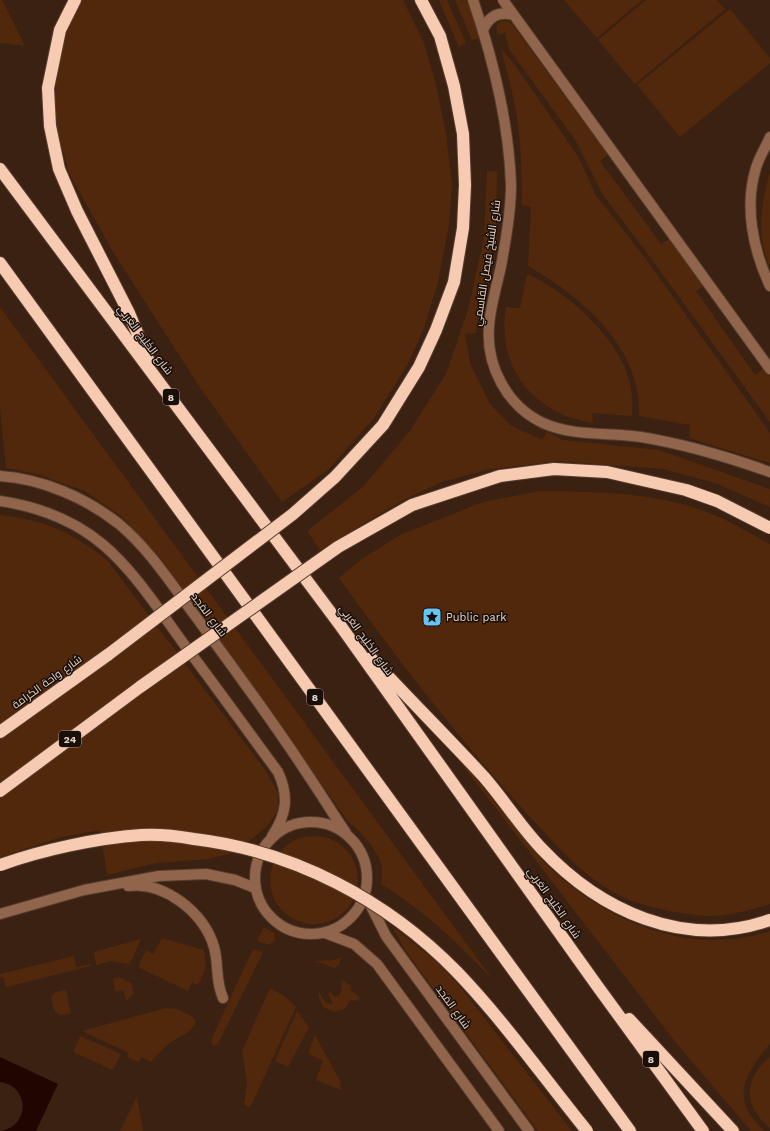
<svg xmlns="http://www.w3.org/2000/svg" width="770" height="1131" viewBox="0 0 770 1131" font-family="'Work Sans',Cairo,sans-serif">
	<rect width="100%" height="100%" fill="#3b2111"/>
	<path fill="#51280b" d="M 0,0 L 2,0 L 25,46 L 0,43 Z
		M 78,0 L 403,0 L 424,43 L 436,85 L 446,134 L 452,184 L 449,224 L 438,282 L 424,328 L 408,364 L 374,418 L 329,469 L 282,502 L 201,389 L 113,252 L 69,173 L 54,120 L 51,79 L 60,31 Z
		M 439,0 L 447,0 L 466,43 L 459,47 Z
		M 455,0 L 470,0 L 481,38 L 472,40 Z
		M 564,0 L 642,0 L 597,38 Z
		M 646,0 L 717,0 L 725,9 L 635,84 L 598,40 Z
		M 730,9 L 770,58 L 770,63 L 680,137 L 637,85 Z
		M 501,21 L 507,21 L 512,24 L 608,155 L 600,161 L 661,244 L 669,239 L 704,286 L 696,291 L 755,375 L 765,368 L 770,376 L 770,422 L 650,257 L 603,195 L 576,141 L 509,49 L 505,33 L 498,35 L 496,26 Z
		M 501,49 L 515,65 L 579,158 L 595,194 L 646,259 L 765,426 L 770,433 L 770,463 L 689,438 L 690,425 L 639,416 C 643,349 581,296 528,266 L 531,207 L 522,205 C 522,169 521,132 513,97 C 510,81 505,65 501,49 Z
		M 487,171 L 497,172 L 496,223 L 479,307 L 476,333 L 465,334 L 470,363 L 490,404 L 510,425 L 542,440 L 547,432 L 563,440 L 659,450 L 770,489 L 770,507 L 715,483 L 663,469 L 558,461 L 490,469 L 442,482 L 403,500 L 320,550 L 307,531 L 363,487 L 409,432 L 446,374 L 468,310 L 484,238 Z
		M 770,172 L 770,267 C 756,237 761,203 770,172 Z
		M 527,274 C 567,291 617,337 629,379 C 632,391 633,403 632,416 L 592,413 L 593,423 C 533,414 496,367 506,307 L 520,308 Z
		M 0,307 L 493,980 C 457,942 426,912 381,884 C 382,879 382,873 382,868 C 380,851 359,831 347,820 L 161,559 L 122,517 L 85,491 L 37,474 L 6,468 L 0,408 Z
		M 540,491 C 595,492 652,492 704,511 C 727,519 749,533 770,544 L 770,904 C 755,909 730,915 714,916 C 690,916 647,908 625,898 C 587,881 560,849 532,819 C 462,743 399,662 339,578 L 359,561 L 400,535 L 483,502 Z
		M 0,515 C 48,521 69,531 107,560 L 266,771 L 278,793 L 278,811 L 267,826 L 237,852 L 208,859 L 155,863 L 107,875 L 100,830 L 62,837 L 0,857 Z
		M 430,723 L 546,864 C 605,921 688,958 770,931 L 770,1044 C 744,1074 729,1100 765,1131 L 751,1131 L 677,1044 Z
		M270 880a44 44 0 1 1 88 0a44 44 0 1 1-88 0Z
		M 264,927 L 275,934 L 275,940 L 269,945 L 257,941 Z
		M 393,927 L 437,962 L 461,988 L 572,1131 L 538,1131 L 405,950 Z
		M 162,938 L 204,950 L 206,967 L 198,985 L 192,982 L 188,991 L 138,967 L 146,950 L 153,954 Z
		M 141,939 L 130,964 L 111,961 L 96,965 L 94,952 Z
		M 253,949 L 263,952 L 218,1044 L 213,1046 L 211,1040 Z
		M 74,956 L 76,967 L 90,964 L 90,966 L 6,987 L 3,977 L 0,978 L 0,974 Z
		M 341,958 L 339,965 L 335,968 L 315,961 L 333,960 Z
		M 113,978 L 121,978 L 131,983 L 134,992 L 130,998 L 126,1000 L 123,990 L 115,991 Z
		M 341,979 L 351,986 L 351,990 L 360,997 L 357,1001 L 350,1000 L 345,1009 L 334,1012 L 323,1007 L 319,997 L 319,991 C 322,998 325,1004 333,1004 L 328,993 L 330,992 L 335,997 L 339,996 L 342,988 Z
		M 270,988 L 284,996 L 296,1007 L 250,1108 L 244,1104 L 247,1083 L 242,1051 Z
		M 66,990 L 71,1014 L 59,1015 L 54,1010 L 51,997 L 56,992 Z
		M 166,1008 L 177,1009 L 193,1017 L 196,1022 L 190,1031 L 168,1044 L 151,1062 L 141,1057 L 139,1062 L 127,1057 L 129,1053 L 82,1031 Z
		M 297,1011 L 309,1027 L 288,1067 L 275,1061 Z
		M 315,1035 L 340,1081 L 341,1090 L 316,1080 L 323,1061 L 308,1053 Z
		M 80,1036 L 121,1054 L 113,1070 L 73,1052 Z
		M 770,1057 L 770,1128 C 743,1106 743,1079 770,1057 Z
		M 137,1097 L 143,1131 L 120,1131 Z"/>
	<path fill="#200600" d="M 0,1057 L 58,1084 L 36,1131 L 1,1131 C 30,1126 30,1086 0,1082 Z"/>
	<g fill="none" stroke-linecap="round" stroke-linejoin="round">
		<defs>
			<path id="minor" d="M 473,0 C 493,59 509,123 511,185 C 511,212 506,240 501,266 C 497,286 490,307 489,327 C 486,366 507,406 543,423 C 574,437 608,432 641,437 C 684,444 728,457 770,472
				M 503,0 L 770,369
				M 483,30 C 489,16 499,11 513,15
				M 770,137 C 766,147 759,157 756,168 C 744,206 753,250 770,286
				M 0,476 C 43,479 86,498 119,524 C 150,550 172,585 196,617 C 234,669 273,721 308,775 C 321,794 333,814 346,833
				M 0,501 C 101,516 131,571 186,647 C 217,688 247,730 278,772 C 289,796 287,814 272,836
				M255 878a56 56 0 1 1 112 0a56 56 0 1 1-112 0Z
				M 128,886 C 165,881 204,913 214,947 C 219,964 215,981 223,998
				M 367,898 L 386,936 L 529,1131
				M 0,914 L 84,890 L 159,876 L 206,874 L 235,880 L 255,888
				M 325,933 L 354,944 L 377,964 L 499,1131"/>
			<path id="highway" d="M 75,0 L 60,30 L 48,88 L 50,126 L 59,169 L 77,211 L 129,313 L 148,359
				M 421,0 L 440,36 L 454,86 L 463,134 L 465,185 L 463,228
				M 0,169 L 340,625 L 598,987 L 703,1131
				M 0,263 L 630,1131
				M 371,658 C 408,698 447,737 484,777 C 504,800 520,826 541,848 C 600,911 684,950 770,920
				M 0,732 L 109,654
				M 0,791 L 140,687
				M 629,1019 L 733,1131"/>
		</defs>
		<use href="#minor" stroke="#563d2e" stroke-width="12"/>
		<use href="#highway" stroke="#563d2e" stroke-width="14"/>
		<use href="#minor" stroke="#91654c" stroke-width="10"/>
		<use href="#highway" stroke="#f7cbb2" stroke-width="12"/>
		<defs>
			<path id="highway-bridge" d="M 109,654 L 293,514 L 335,477 L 383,425 L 419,367 L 436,330 L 454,282 L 463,228
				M 140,687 L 338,547 L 412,505 L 500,476 L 554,469 L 607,472 L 686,490 L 717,501 L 770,528
				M 0,865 C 42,850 97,838 141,835 C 159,834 177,836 194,839 C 294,851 387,900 457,972 C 504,1021 544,1078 587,1131"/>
		</defs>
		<use href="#highway-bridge" stroke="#563d2e" stroke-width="14" stroke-linecap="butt"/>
		<use href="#highway-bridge" stroke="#f7cbb2" stroke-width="12"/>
	</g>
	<defs>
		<symbol id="sight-square" viewBox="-11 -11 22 22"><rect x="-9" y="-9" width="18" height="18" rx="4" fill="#68c4f0" stroke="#1a0e08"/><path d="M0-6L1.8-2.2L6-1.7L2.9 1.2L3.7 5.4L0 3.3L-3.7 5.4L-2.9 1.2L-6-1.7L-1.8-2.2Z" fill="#111"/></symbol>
	</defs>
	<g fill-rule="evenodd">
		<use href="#sight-square" x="421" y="606" width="22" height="22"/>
	</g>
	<g text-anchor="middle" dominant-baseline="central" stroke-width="3" stroke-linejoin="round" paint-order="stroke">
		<g fill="#1a0e08" stroke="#a7988f" stroke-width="1">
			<rect x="163" y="389" width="16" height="16" rx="3"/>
			<rect x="307" y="689" width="16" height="16" rx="3"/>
			<rect x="59" y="731" width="22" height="16" rx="3"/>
			<rect x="643" y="1051" width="16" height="16" rx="3"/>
		</g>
		<g font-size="10" font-weight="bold" fill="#e4d3c9">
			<text x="171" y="397">8</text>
			<text x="315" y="697">8</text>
			<text x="70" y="739">24</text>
			<text x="651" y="1059">8</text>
		</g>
		<g font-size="11" fill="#e4d3c9" stroke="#1a0e08">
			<text transform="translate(487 263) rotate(-81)">شارع الشيخ فيصل القاسمي</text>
			<text transform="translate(145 340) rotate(53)">شارع الخَلِيج العَربِي</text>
			<text transform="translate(209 615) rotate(53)">شارع المَجد</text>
			<text transform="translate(366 640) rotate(54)">شارع الخَلِيج العَربِي</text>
			<text transform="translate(47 682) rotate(-36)">شارع واحة الكرامة</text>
			<text transform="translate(554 903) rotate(55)">شارع الخَلِيج العَربِي</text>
			<text transform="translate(453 1007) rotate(54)">شارع المَجد</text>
		</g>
		<g font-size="11" fill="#e4d3c9" stroke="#1a0e08" text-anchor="start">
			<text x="446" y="617">Public park</text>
		</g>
	</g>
</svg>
